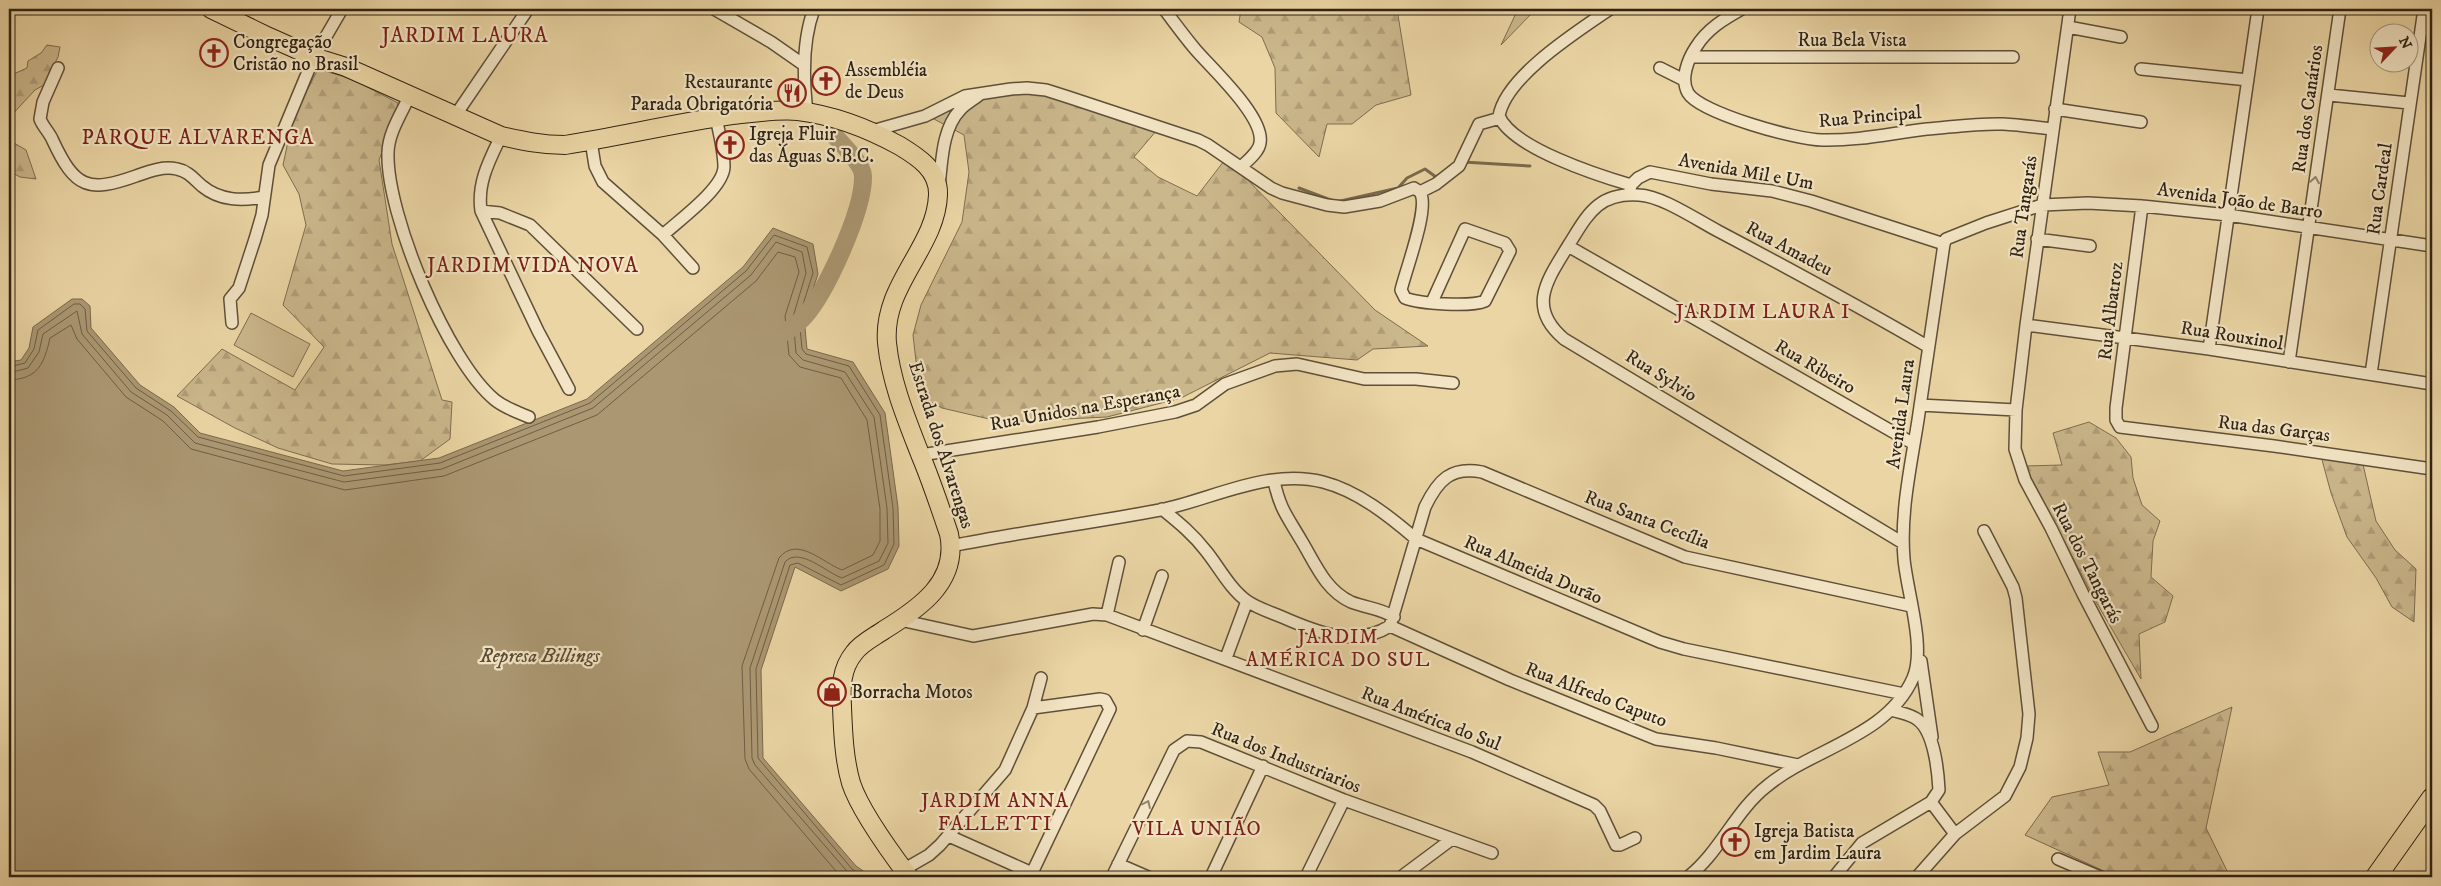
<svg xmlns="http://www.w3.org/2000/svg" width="2441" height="886" viewBox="0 0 2441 886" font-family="'IM FELL DW Pica',serif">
	<defs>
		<pattern id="forest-firs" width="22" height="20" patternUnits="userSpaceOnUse" patternTransform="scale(1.25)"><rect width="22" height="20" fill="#cbb78c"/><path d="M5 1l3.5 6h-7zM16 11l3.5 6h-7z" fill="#af9d78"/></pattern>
	</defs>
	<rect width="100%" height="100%" fill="#ebd5a4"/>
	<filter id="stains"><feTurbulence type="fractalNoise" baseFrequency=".004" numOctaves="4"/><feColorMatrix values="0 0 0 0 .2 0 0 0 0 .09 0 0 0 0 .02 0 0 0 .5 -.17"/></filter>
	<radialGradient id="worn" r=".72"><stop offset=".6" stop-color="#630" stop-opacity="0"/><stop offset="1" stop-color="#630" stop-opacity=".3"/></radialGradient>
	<path fill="#cbb78c" stroke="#7d6d50" d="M 251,313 L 310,344 L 293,377 L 234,345 Z"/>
	<path fill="url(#forest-firs)" stroke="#7d6d50" d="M 1241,9 L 1397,9 L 1411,95 L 1376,105 L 1352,124 L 1327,124 L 1319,157 L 1276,113 L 1275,68 L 1262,37 L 1239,22 Z
		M 1518,9 L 1536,9 L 1501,45 Z
		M 47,45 L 60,47 L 58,57 L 44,85 L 35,90 L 9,118 L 14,143 L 26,150 L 36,179 L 20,177 L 9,171 L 9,76 L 27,68 L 28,61 L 41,53 Z
		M 318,69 L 352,79 L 398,103 L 397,111 L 386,132 L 387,139 L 379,160 L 392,244 L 442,400 L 452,402 L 450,439 L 420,461 L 385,465 L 332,464 L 278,448 L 235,428 L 177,396 L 222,349 L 295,390 L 324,347 L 283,305 L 306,225 L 299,194 L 283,165 L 293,118 Z
		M 1035,92 L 1095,110 L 1122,122 L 1157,130 L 1134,157 L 1158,177 L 1197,196 L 1224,161 L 1236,168 L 1375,310 L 1428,346 L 1373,349 L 1357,360 L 1270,353 L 1181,398 L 1107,417 L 1002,422 L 942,408 L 920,396 L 913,335 L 921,305 L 962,222 L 969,172 L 964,135 L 932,118 L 976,98 Z
		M 2089,422 L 2116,438 L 2131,457 L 2133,478 L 2142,505 L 2160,521 L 2153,541 L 2151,577 L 2173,596 L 2165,622 L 2139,634 L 2141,679 L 2095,600 L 2025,466 L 2062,465 L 2053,433 Z
		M 2321,456 L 2362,460 L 2376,521 L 2395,550 L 2416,569 L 2414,622 L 2392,607 L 2376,578 L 2347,537 L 2331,493 Z
		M 2232,707 L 2206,828 L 2230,877 L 2117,877 L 2025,835 L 2052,797 L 2109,785 L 2098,752 L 2130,752 Z"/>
	<path fill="#ab9873" stroke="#79694d" d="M 773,228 L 813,244 L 818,274 L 804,317 L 807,349 L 853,362 L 885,413 L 898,507 L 899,546 L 888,569 L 841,591 L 795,567 L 761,670 L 763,758 L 856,866 L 872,877 L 9,877 L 9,362 L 21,360 L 29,348 L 33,327 L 72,299 L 82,299 L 90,306 L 91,328 L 140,385 L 174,407 L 200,433 L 343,471 L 439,458 L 587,399 L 743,267 Z"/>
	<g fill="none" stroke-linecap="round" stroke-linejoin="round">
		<path stroke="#6d5e44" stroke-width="1" d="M 9,367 L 25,363 L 34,349 L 38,330 L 74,304 L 80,304 L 85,309 L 87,331 L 136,388 L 171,411 L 198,437 L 344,476 L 440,463 L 590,403 L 746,271 L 774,235 L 807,247 L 813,273 L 799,317 L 802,349 L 806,354 L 849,366 L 880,415 L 893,508 L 894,544 L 884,565 L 841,585 L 798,563 L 790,565 L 756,669 L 758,758 L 852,869 L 864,877
			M 9,373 L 28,368 L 39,352 L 43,334 L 77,311 L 82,334 L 131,392 L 167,415 L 195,443 L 344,482 L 442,469 L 593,408 L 751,275 L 776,242 L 802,252 L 806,273 L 793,317 L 796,353 L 803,360 L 845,372 L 874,417 L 887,508 L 888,543 L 879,561 L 842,578 C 827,573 799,546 785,562 L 750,668 L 752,758 L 755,765 L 852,877
			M 9,380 C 38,379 44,364 50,338 L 71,325 L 77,339 L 126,397 L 163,421 L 191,449 L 345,490 L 444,476 L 597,415 L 756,281 L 778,252 L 795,257 L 799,272 L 785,316 L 789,355 L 800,367 L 841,378 L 867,420 L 880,509 L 880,541 L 873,555 L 842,570 C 823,563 797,535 779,558 L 742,666 L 745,759 L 749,769 L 841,877"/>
		<path stroke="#79694d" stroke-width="3" d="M 1463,162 L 1530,166
			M 1299,188 L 1336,202 L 1398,188 L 1407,178 L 1425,169 L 1436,177 L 1439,175"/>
		<path stroke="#ab9873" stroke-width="18" d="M 786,332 C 792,327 799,323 804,317 C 826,293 864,209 863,176 C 863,164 840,142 832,133"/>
		<defs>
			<path id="street" d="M 714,9 L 771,42 L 804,65
				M 1164,9 C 1174,22 1184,36 1195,49 C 1211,68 1265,117 1260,143 C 1259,152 1247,161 1241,167
				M 1610,9 C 1578,31 1506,76 1499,116 C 1512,148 1600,176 1631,185
				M 1742,9 C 1724,19 1707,29 1696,47 C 1688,59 1680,79 1688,93 C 1700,113 1797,140 1822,140 C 1858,141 1892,133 1927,129 C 1952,127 1979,123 2003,124 C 2019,125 2036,127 2052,129
				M 2070,9 L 2026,325 L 2016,410 L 2015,449 L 2025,480 L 2051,528 L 2083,594 L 2152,726
				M 2068,27 L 2121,37
				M 1691,57 L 2013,57
				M 58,68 L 43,102 L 40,119 C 43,127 50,133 53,141 C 75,188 88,193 136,176 C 150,171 163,166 177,169 C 188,171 194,179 202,186 C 220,201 242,201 264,197
				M 1660,68 L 1684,80
				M 2141,69 L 2248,80
				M 2329,95 L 2409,103
				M 409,97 C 401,114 388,134 388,153 C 386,214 448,362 495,400 C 505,408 517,412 529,417
				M 2055,109 L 2141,122
				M 807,112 C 803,78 802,41 814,9
				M 455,116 L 528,9
				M 872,131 L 925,116 L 965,96 L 1011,89 L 1027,88 L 1046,90 L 1068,97 L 1198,140 L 1208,145 L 1271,188 L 1282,193 L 1327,205 L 1344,207 L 1380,201 L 1414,188 L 1420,192
				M 501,136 C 489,161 477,183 481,211 L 538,331 L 569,389
				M 591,141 L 595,166 L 603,182 L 663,235 L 693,268
				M 939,186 C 942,161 942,129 960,110 C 965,104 973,100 979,95
				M 1420,192 C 1430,207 1406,269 1401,290 L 1405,298 C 1420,304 1471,307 1485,301 L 1510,251 L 1505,243 L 1465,229 L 1432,302
				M 1420,192 L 1436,184 L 1459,166 L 1479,124 L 1500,118
				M 1629,195 L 1631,185 L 1638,178 L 1650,172 L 1711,184 L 1772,191 L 1811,201 L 1944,244
				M 2142,206 L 2116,408 L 2116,420 L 2120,427 L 2274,446 L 2432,469
				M 481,211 L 500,213 L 530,225 L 637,329
				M 663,235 C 679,220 723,189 724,167 C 724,151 719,133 716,117
				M 2037,239 L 2090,246
				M 1568,246 L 1914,444
				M 232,323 L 230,299 L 239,288 L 255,239 L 262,215 L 269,165 L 314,57 L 342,9
				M 2026,325 L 2209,349 L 2432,384
				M 2209,349 L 2258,9
				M 2289,362 L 2340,9
				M 2371,374 L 2424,9
				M 1920,405 L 2016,410
				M 921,455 L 1098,427 L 1175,412 L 1196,405 L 1225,384 L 1275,366 L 1297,364 L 1364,379 L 1416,379 L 1453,383
				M 1274,481 C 1280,509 1287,516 1301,540 C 1315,563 1325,590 1351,602 C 1366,608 1380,608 1394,617
				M 1162,509 C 1178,522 1193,534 1206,551 C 1219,567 1230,589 1247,601 C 1257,608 1270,612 1282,617 C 1316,632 1355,648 1390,626 L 1425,507 C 1438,480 1451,466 1482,472 L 1685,557 L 1911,606
				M 1903,543 L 1564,339 C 1526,307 1548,279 1568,246 C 1587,216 1597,192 1639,195 C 1662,196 1697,220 1718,231 C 1788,268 1858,306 1927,346
				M 951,546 C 1021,532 1091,523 1160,510 C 1213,499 1268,468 1323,482 C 1358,491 1389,516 1416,539 L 1660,642 L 1684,649 L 1904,694
				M 1107,615 L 1119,562
				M 900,620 L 973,636 L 1093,614 L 1107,615 L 1472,752 L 1594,805 L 1600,811 L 1616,845 L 1620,845 L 1635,838
				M 1390,626 L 1510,680 L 1656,739 L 1716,748 L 1798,765
				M 1143,630 L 1162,576
				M 1226,658 L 1247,601
				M 1921,661 L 1932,737
				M 1931,802 L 1955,834
				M 949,836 L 1032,873 L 1110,709 L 1105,700 L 1100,699 L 1033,708
				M 2058,859 L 2100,877
				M 1118,864 L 1148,877
				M 903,870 L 929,855 L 940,845 L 1005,770 L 1033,708 L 1041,678
				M 1112,877 L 1174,750 L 1187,741 L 1201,742 L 1344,800 L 1492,853
				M 1211,877 L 1263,766
				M 1306,877 L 1344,800
				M 1401,877 L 1452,839
				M 1688,877 C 1720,852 1735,811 1767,786 C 1813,748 1887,737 1913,678 C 1926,648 1907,592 1904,559 C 1900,513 1911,465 1918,420 C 1927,361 1935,302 1944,244 L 1946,239 L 1986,223 L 2042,205 L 2088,203 L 2142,206 L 2228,215 L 2432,246
				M 1834,877 L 1862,843 L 1931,802 L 1939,790 C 1938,771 1934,732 1918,720 C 1911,714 1900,713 1892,710
				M 1917,877 L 1955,834 L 2005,796 L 2020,767 L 2027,738 L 2029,714 L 2016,598 L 2013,587 L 1984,531"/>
			<path id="primary" d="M 211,9 L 269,37 L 314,57 L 346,67 L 501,136 C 523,141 542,145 565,145 C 621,136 676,123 732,115 C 754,113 776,109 798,111 C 833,115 869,129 900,146 C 918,157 939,170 938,195 C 936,248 882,285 887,343 C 891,382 906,418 920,454 C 931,480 940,507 949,534 C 959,581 920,608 884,630 C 874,637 861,643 854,653 C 841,669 841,687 842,707 C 843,732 844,759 851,783 C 860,811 891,853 909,877"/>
			<path id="highway" d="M 2376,877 L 2432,798"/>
		</defs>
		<use href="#street" stroke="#5e5039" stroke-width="14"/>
		<use href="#primary" stroke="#2f2315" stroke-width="20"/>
		<use href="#highway" stroke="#2f2315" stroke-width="22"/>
		<use href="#street" stroke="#f2e4c4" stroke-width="11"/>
		<use href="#primary" stroke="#ebd5a4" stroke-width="18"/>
		<use href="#highway" stroke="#ebd5a4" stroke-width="20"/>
	</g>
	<defs><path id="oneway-chevron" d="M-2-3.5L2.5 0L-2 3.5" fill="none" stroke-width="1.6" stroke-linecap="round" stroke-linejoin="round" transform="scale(1.25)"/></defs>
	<g stroke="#90846c">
		<use href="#oneway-chevron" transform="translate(2315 180) rotate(-81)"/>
		<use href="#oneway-chevron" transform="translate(1147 804) rotate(-65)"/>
	</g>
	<defs>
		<symbol id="church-ring" viewBox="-11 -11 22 22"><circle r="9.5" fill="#f2e4c4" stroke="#8f2418" stroke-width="1.5"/><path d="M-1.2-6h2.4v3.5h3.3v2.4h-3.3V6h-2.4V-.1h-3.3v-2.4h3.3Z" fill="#8f2418"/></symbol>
		<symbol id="restaurant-ring" viewBox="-11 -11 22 22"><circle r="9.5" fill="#f2e4c4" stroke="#8f2418" stroke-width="1.5"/><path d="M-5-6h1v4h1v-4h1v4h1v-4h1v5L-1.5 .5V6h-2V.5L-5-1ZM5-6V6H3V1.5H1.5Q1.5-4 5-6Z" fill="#8f2418"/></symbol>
		<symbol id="shop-ring" viewBox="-11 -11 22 22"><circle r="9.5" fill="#f2e4c4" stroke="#8f2418" stroke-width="1.5"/><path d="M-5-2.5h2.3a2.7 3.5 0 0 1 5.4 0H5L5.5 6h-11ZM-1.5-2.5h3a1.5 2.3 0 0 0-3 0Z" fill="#8f2418"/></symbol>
	</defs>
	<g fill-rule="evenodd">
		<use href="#church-ring" x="198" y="37" width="32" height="32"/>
		<use href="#church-ring" x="810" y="65" width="32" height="32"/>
		<use href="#restaurant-ring" x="776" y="77" width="32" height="32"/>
		<use href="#church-ring" x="714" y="129" width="32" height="32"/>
		<use href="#shop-ring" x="816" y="676" width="32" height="32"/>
		<use href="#church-ring" x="1719" y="826" width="32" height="32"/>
	</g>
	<g text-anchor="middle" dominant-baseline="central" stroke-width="4.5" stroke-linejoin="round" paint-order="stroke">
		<g font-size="19" fill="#2f2315" stroke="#f2e4c4">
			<text x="1852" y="40">Rua Bela Vista</text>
			<text transform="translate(2308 109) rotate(-82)">Rua dos Canários</text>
			<text transform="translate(1870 117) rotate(-5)">Rua Principal</text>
			<text transform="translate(1746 172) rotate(10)">Avenida Mil e Um</text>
			<text transform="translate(2380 189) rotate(-82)">Rua Cardeal</text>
			<text transform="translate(2240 201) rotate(8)">Avenida João de Barro</text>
			<text transform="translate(2024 207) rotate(-82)">Rua Tangarás</text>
			<text transform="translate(1789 249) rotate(28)">Rua Amadeu</text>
			<text transform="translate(2111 311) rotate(-83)">Rua Albatroz</text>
			<text transform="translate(2232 336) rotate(9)">Rua Rouxinol</text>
			<text transform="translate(1815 367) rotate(30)">Rua Ribeiro</text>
			<text transform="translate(1661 376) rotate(32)">Rua Sylvio</text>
			<text transform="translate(1085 408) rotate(-10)">Rua Unidos na Esperança</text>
			<text transform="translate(1901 414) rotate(-82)">Avenida Laura</text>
			<text transform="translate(2274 429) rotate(7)">Rua das Garças</text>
			<text transform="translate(941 445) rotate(72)">Estrada dos Alvarengas</text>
			<text transform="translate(1647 520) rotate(21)">Rua Santa Cecília</text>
			<text transform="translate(2087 563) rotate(63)">Rua dos Tangarás</text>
			<text transform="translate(1533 570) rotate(23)">Rua Almeida Durão</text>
			<text transform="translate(1596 695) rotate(21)">Rua Alfredo Caputo</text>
			<text transform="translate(1431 719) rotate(21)">Rua América do Sul</text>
			<text transform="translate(1286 758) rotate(22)">Rua dos Industriarios</text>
		</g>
		<g font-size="19" fill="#2f2315" stroke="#f2e4c4" text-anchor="start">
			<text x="233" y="42">Congregação<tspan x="233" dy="22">Cristão no Brasil</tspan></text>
			<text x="845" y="70">Assembléia<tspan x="845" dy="22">de Deus</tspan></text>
			<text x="773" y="82" text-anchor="end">Restaurante<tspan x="773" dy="22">Parada Obrigatória</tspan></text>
			<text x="749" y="134">Igreja Fluir<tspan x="749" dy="22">das Águas S.B.C.</tspan></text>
			<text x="851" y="692">Borracha Motos</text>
			<text x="1754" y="831">Igreja Batista<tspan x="1754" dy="22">em Jardim Laura</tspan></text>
		</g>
		<g font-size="20" letter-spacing="1" fill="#7a1f14" stroke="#f2e4c4">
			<text x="1763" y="312">JARDIM LAURA I</text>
			<text x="1338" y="637">JARDIM<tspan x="1338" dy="23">AMÉRICA DO SUL</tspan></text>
			<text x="995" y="801">JARDIM ANNA<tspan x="995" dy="23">FALLETTI</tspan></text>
			<text x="1197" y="829">VILA UNIÃO</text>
		</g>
		<g font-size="20" font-style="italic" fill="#5a4c36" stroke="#f2e4c4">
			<text x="540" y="656">Represa Billings</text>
		</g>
		<g font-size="21" letter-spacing="1" fill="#7a1f14" stroke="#f2e4c4">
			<text x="465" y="36">JARDIM LAURA</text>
			<text x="198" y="138">PARQUE ALVARENGA</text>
			<text x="533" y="266">JARDIM VIDA NOVA</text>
		</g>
	</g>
	<rect width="2441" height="886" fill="none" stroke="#ebd5a4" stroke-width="30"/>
	<rect x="10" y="10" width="2421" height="866" fill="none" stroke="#2f2315" stroke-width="2.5"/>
	<rect x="15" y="15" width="2411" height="856" fill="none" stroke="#2f2315"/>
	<g transform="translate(2394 48) rotate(65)"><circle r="24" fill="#f2e4c4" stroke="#a4977e"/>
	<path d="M0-4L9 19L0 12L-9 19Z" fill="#8f2418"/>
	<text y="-8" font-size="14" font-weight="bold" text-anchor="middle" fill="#2f2315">N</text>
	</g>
	<rect width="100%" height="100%" filter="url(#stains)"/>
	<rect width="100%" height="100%" fill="url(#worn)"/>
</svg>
